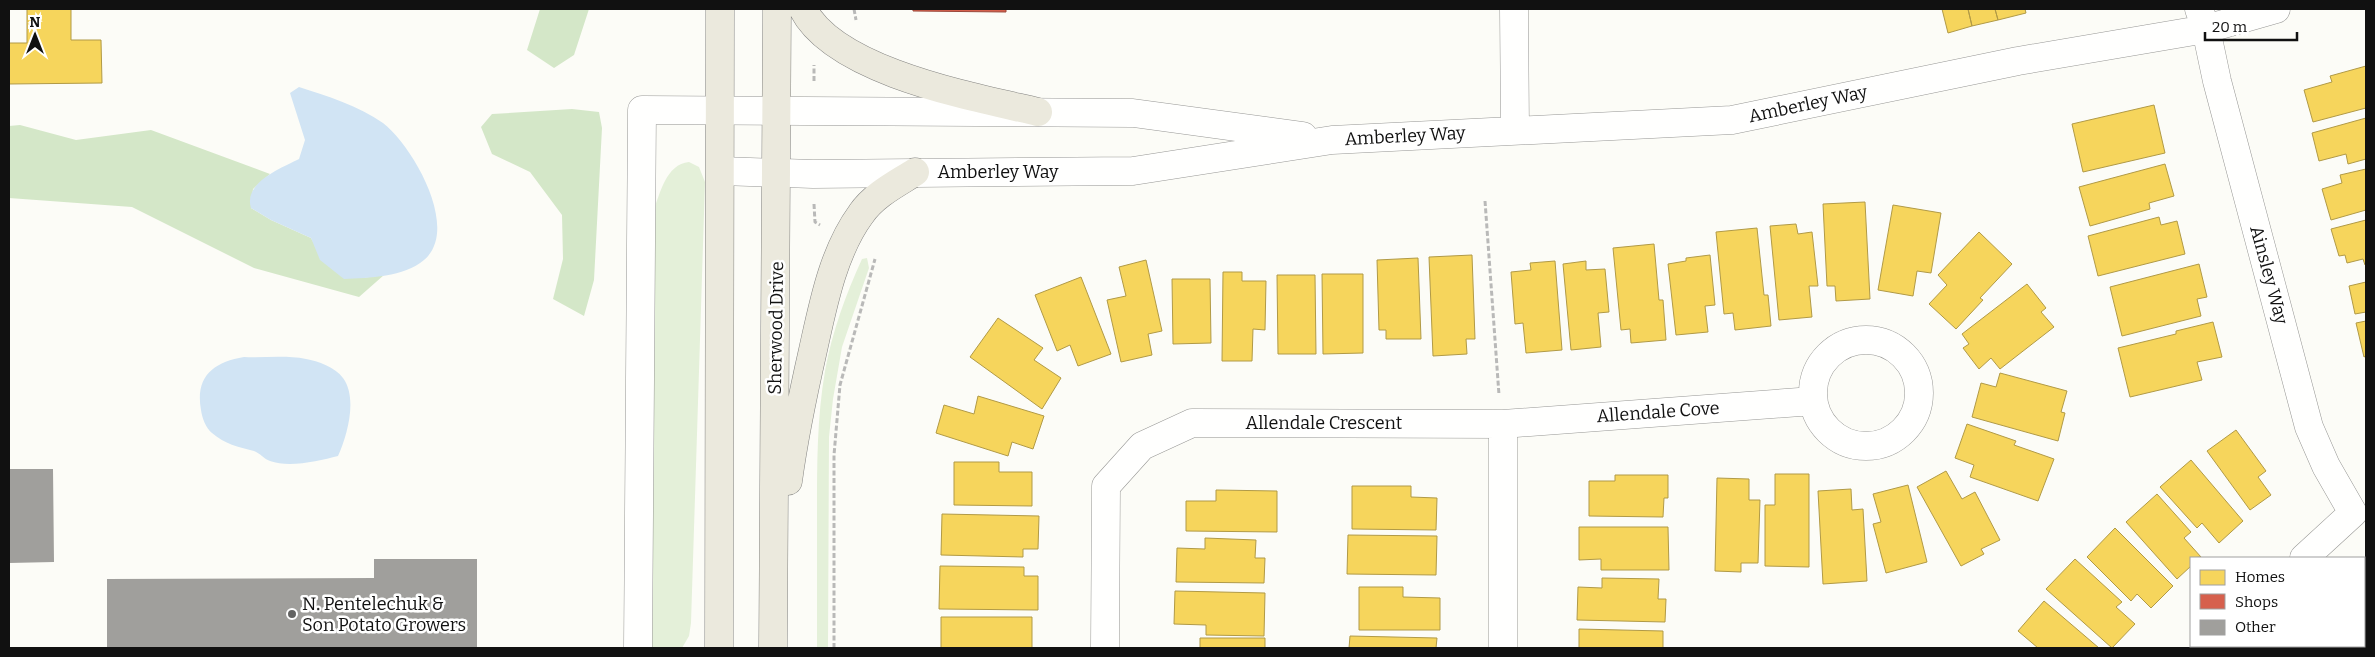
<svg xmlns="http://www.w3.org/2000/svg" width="2375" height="657" viewBox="0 0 2375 657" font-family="Bitter,serif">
	<rect width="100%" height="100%" fill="#fcfcf7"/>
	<path fill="#e4f0d9" d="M 689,162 L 699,167 L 705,182 L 691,623 L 689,636 L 682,648 L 650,648 L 653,212 C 660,194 666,164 689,162 Z
		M 867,258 L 869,268 L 842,347 L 833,399 L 829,437 L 828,648 L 817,648 C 817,603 817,557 817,511 C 817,464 817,417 825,371 C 832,332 846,294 862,259 Z"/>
	<path fill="#d4e7c8" d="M 540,9 L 589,9 L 574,55 L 554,68 L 527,50 Z
		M 572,109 L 599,112 L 602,128 L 594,280 L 584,316 L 553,299 L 563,259 L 562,215 L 530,172 L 492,154 L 481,127 L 492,114 Z
		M 20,125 L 76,140 L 151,130 L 270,174 L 253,189 L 251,208 L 271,220 L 311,238 L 316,247 L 362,278 L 384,275 L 359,297 L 254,268 L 132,207 L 9,198 L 9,126 Z"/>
	<path fill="#d1e4f4" d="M 299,87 C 327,96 359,106 383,123 C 412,145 461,229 424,260 C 404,277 369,278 344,279 L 320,260 L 311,238 L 271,220 L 251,208 C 243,183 281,168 299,159 L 305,140 L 290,93 Z
		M 244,357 C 264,358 286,355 306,359 C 318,361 335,367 343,378 C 358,398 347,436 338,456 C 319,461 289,468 270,461 C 264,459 260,453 254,451 C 238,447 225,444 212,433 C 206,428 202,418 201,410 C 195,377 213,362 244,357 Z"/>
	<path fill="#f6d55c" stroke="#b19a46" d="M 27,9 L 71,9 L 71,40 L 101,40 L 102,83 L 9,84 L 9,43 L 27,43 Z
		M 1942,9 L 1968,9 L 1972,26 L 1948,33 Z
		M 1968,9 L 1995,9 L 1998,20 L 1972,26 Z
		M 1995,9 L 2025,9 L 2026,13 L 1998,20 Z
		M 2366,66 L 2366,108 L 2313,122 L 2304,90 L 2332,82 L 2330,76 Z
		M 2154,105 L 2165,153 L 2083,172 L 2072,124 Z
		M 2366,118 L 2366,159 L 2348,164 L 2346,154 L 2319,161 L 2312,133 Z
		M 2165,164 L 2174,196 L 2149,203 L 2150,209 L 2090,226 L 2079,187 Z
		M 2366,169 L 2366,210 L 2331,220 L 2322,189 L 2342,183 L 2340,175 Z
		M 1865,202 L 1870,299 L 1836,301 L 1835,286 L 1827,286 L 1823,204 Z
		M 1893,205 L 1941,213 L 1931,273 L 1917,271 L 1913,296 L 1878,290 Z
		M 2159,217 L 2161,225 L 2177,221 L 2185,254 L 2098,276 L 2088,236 Z
		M 2366,220 L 2366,265 L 2365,265 L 2363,259 L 2347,263 L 2345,255 L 2339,256 L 2331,229 Z
		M 1796,224 L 1798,234 L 1812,232 L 1818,286 L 1809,286 L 1812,317 L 1779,320 L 1770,226 Z
		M 1757,228 L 1764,295 L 1768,295 L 1771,326 L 1735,330 L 1733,313 L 1724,314 L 1716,232 Z
		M 1979,232 L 2012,264 L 1980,298 L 1983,300 L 1956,329 L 1929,304 L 1947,285 L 1938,275 Z
		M 1654,244 L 1659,300 L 1663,300 L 1666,340 L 1631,343 L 1630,329 L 1621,330 L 1613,248 Z
		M 1472,255 L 1475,339 L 1466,339 L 1467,354 L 1433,356 L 1429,257 Z
		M 1710,255 L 1715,305 L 1705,306 L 1708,332 L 1676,335 L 1668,264 L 1686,261 L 1686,258 Z
		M 1418,258 L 1421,339 L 1386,339 L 1386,330 L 1379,330 L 1377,260 Z
		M 1146,260 L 1162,331 L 1148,334 L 1152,355 L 1121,362 L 1107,300 L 1126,296 L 1119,267 Z
		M 1555,261 L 1562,350 L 1526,353 L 1523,323 L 1515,324 L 1511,272 L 1531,270 L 1530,263 Z
		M 1586,261 L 1586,270 L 1605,269 L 1609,312 L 1598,313 L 1601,347 L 1571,350 L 1563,264 Z
		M 2199,264 L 2207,297 L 2197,299 L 2201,316 L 2122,336 L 2110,287 Z
		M 1223,272 L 1242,272 L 1242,281 L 1266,281 L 1265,330 L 1253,329 L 1252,361 L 1222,361 Z
		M 1322,274 L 1363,274 L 1363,353 L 1323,354 Z
		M 1277,275 L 1315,275 L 1316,354 L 1278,354 Z
		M 1081,277 L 1111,354 L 1078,366 L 1070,345 L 1057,351 L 1035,295 Z
		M 1172,279 L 1210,279 L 1211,343 L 1173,344 Z
		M 2366,282 L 2366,312 L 2355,314 L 2349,286 Z
		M 2027,284 L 2046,308 L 2041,312 L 2054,327 L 2000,369 L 1991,358 L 1979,369 L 1963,348 L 1969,344 L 1962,334 Z
		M 998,318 L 1043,348 L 1034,360 L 1061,378 L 1042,409 L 970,357 Z
		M 2366,321 L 2366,356 L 2364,357 L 2356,323 Z
		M 2213,322 L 2222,357 L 2197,362 L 2202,380 L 2130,397 L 2118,348 L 2176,334 L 2176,331 Z
		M 2000,373 L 2067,391 L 2061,412 L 2065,413 L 2058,441 L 1972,417 L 1981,383 L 1996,387 Z
		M 978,396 L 1044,416 L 1033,449 L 1012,442 L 1008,456 L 936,433 L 944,405 L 974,414 Z
		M 1967,424 L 2016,441 L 2014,445 L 2054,459 L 2038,501 L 1970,477 L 1974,465 L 1955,458 Z
		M 2236,430 L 2266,471 L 2258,477 L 2271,495 L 2250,510 L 2207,451 Z
		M 2191,460 L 2243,521 L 2219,543 L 2202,523 L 2197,528 L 2160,487 Z
		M 954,462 L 999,462 L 999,472 L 1032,472 L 1032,506 L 954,505 Z
		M 1946,471 L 1962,499 L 1975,492 L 2000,540 L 1981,549 L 1984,554 L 1961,566 L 1917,487 Z
		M 1775,474 L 1809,474 L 1809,567 L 1765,566 L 1765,505 L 1775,505 Z
		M 1615,475 L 1668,475 L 1668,498 L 1664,498 L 1663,517 L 1589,516 L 1589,481 L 1615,481 Z
		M 1717,478 L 1749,479 L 1749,500 L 1760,500 L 1758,563 L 1741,563 L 1741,572 L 1715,571 Z
		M 1908,485 L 1927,562 L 1886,573 L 1873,524 L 1881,522 L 1873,494 Z
		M 1352,486 L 1411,486 L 1411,497 L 1437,498 L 1436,530 L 1352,529 Z
		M 1851,489 L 1852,510 L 1863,509 L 1867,581 L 1823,584 L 1818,491 Z
		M 1216,490 L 1277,491 L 1277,532 L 1186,531 L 1186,501 L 1216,501 Z
		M 2157,494 L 2191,532 L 2184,538 L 2201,557 L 2191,558 L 2191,566 L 2177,579 L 2126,522 Z
		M 942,514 L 1039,516 L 1038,549 L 1023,549 L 1023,557 L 941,555 Z
		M 1579,527 L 1668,527 L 1669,570 L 1601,570 L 1601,559 L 1579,560 Z
		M 2115,528 L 2173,586 L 2151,608 L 2137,594 L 2131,601 L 2087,557 Z
		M 1348,535 L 1437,536 L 1436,575 L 1347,574 Z
		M 1205,538 L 1256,540 L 1255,558 L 1265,558 L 1264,583 L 1176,582 L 1177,548 L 1205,549 Z
		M 2075,559 L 2122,602 L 2116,607 L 2135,624 L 2112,648 L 2046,589 Z
		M 940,566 L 1024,567 L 1024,576 L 1038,576 L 1038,610 L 939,609 Z
		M 1602,578 L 1659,579 L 1658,599 L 1666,599 L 1665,622 L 1577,620 L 1578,587 L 1602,588 Z
		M 1359,587 L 1403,587 L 1403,597 L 1440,598 L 1440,630 L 1359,630 Z
		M 1175,591 L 1265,593 L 1264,636 L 1206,635 L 1206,625 L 1174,624 Z
		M 2044,601 L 2099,648 L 2038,648 L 2018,631 Z
		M 941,617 L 1032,617 L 1032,648 L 941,648 Z
		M 2364,619 L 2366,623 L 2366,648 L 2338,648 L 2336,646 L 2364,646 Z
		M 1579,629 L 1663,631 L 1663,648 L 1579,648 Z
		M 1350,636 L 1437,638 L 1436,648 L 1349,648 Z
		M 1200,638 L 1265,638 L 1265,648 L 1200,648 Z"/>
	<path fill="#d6604d" stroke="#9b483b" d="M 913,9 L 1006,9 L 1006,12 L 913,11 Z"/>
	<path fill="#a09f9c" d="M 9,469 L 53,469 L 54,562 L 9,563 Z
		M 374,559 L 477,559 L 477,648 L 107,648 L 107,579 L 374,578 Z"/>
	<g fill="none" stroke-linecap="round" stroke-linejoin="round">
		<defs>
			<path id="minor" d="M 1514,9 L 1515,130
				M 2199,9 L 2206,29 L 2217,81 L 2309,427 L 2326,466 L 2353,513 L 2304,558
				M 721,171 L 813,174 L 1133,171 L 1332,140 L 1732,120 L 2018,61 L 2206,29 L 2276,9
				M1813 393a53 53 0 1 1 106 0a53 53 0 1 1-106 0Z
				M 1503,424 L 1503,648
				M 638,648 L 642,110 L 1133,113 L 1303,136
				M 1105,648 L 1106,486 L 1142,446 L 1192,423 L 1503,424 L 1813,401
				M 2210,648 L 2211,646"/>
			<path id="major" d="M 803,9 C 835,72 974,97 1038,112
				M 788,481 C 794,437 803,394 813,350 C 823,305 833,252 861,214 C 874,195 896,184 915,172
				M 719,648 L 720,9
				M 773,648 L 777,9"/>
		</defs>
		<use href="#minor" stroke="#979795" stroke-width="29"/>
		<use href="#major" stroke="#848482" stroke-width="29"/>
		<path stroke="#b9b9b8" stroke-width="3" stroke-dasharray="5 2.5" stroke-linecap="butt" d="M 854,9 L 856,20
			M 814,81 L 814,65
			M 1485,201 L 1499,395
			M 814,204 L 815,222 L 820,225
			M 834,648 L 834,455 L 840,385 L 875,259"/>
		<use href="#minor" stroke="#fffffe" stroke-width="28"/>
		<use href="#major" stroke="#ebe9dd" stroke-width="28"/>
	</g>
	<circle fill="#636362" stroke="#fff" stroke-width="2" cx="292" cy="614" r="5"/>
	<g text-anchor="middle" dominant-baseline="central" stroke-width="5" stroke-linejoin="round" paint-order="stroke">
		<g font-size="18" fill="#111" stroke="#fff">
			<text transform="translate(1808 104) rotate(-12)">Amberley Way</text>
			<text transform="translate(1405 136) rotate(-3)">Amberley Way</text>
			<text x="998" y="172">Amberley Way</text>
			<text transform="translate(2269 275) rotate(75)">Ainsley Way</text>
			<text transform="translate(776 328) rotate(-89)">Sherwood Drive</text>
			<text transform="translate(1658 412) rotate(-4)">Allendale Cove</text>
			<text x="1324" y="423">Allendale Crescent</text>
		</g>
		<g font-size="18" fill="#111" stroke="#fff" text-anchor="start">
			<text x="302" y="604">N. Pentelechuk &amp;<tspan x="302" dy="21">Son Potato Growers</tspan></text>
		</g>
	</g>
	<rect width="2375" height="657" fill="none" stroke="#111111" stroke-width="20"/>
	<rect x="2190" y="557" width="175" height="90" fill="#ffffff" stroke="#a0a0a0"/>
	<rect x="2200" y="570" width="25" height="15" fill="#f6d55c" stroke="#a0a0a0"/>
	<text x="2235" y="582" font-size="15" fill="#111111">Homes</text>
	<rect x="2200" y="594" width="25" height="15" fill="#d6604d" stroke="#a0a0a0"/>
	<text x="2235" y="607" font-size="15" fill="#111111">Shops</text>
	<rect x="2200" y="620" width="25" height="15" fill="#a09f9c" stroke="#a0a0a0"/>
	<text x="2235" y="632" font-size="15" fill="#111111">Other</text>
	<g transform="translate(35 35)" stroke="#ffffff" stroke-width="4" paint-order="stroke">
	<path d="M0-4L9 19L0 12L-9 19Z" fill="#111111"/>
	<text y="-8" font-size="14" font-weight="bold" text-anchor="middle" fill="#111111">N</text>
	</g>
	<path d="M2205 32v8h92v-8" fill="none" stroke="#111111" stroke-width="2.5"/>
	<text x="2212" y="32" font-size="15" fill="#111111" stroke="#ffffff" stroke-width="4" paint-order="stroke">20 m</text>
</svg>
